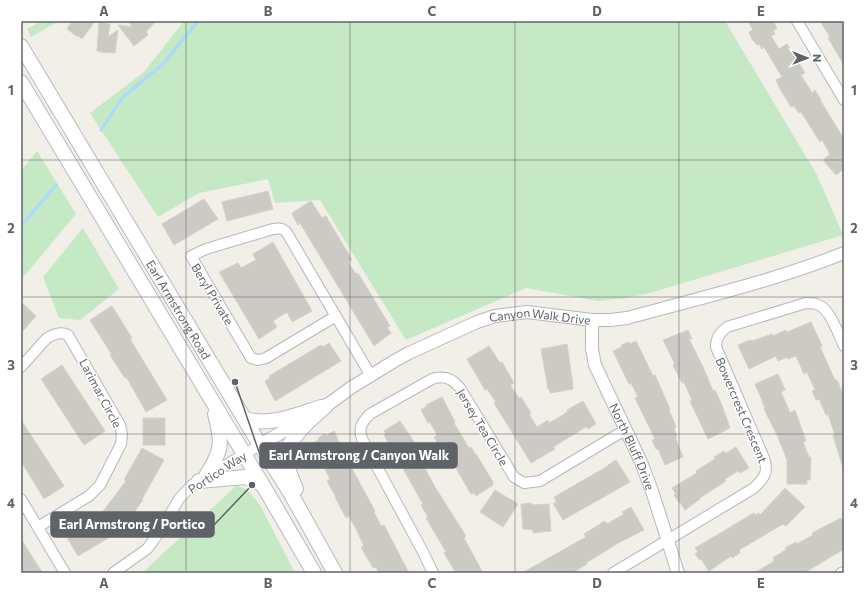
<svg xmlns="http://www.w3.org/2000/svg" width="865" height="594" viewBox="0 0 865 594" font-family="Commissioner,sans-serif">
	<rect width="100%" height="100%" fill="#f1efe8"/>
	<path fill="#c5e8c5" d="M 42,21 L 59,21 L 31,37 L 27,29 Z
		M 184,21 L 725,21 L 817,175 L 843,235 L 650,293 L 626,298 L 598,301 L 526,288 L 406,340 L 320,200 L 275,203 L 268,179 L 199,193 L 158,217 L 90,113 L 144,72 Z
		M 37,151 L 76,214 L 21,280 L 21,171 Z
		M 83,228 L 119,289 L 80,320 L 59,318 L 43,277 Z
		M 236,486 L 247,489 L 260,505 L 295,573 L 142,573 Z"/>
	<g fill="none" stroke-linecap="round" stroke-linejoin="round">
		<path stroke="#aadaff" stroke-width="3" d="M 101,130 L 122,98 L 164,63 L 198,21
			M 21,226 L 56,185"/>
	</g>
	<path fill="#cccac5" stroke="#d6d1c6" d="M 72,21 L 95,21 L 82,39 L 79,36 L 78,37 L 67,29 Z
		M 128,21 L 156,21 L 146,32 L 148,35 L 134,46 L 118,25 L 132,27 Z
		M 748,21 L 773,21 L 777,28 L 773,31 L 775,34 L 771,36 L 779,49 L 787,44 L 805,73 L 801,75 L 812,93 L 815,90 L 821,100 L 820,100 L 844,139 L 844,169 L 836,175 L 823,160 L 830,154 L 822,140 L 820,142 L 801,112 L 799,113 L 794,106 L 791,107 L 779,87 L 776,80 L 782,77 L 764,47 L 762,49 L 759,44 L 757,45 L 752,39 L 749,32 L 753,30 Z
		M 820,21 L 844,21 L 844,65 L 828,38 L 830,37 Z
		M 99,22 L 110,24 L 108,37 L 118,30 L 115,53 L 108,52 L 107,53 L 97,51 Z
		M 268,191 L 273,209 L 227,221 L 222,202 Z
		M 204,199 L 218,219 L 174,245 L 162,224 Z
		M 311,201 L 322,218 L 326,216 L 352,260 L 348,262 L 356,274 L 358,273 L 390,326 L 387,327 L 391,333 L 374,346 L 300,223 L 298,225 L 293,216 L 292,213 Z
		M 273,242 L 312,311 L 292,322 L 287,312 L 273,321 L 277,327 L 259,339 L 219,272 L 238,263 L 241,268 L 256,260 L 253,254 Z
		M 21,302 L 36,316 L 21,333 Z
		M 112,306 L 132,338 L 130,339 L 167,400 L 146,412 L 127,378 L 125,378 L 110,355 L 112,355 L 90,320 Z
		M 811,322 L 822,346 L 820,347 L 833,376 L 835,380 L 837,380 L 844,396 L 844,465 L 842,465 L 833,435 L 835,435 L 828,414 L 826,415 L 819,399 L 816,400 L 812,391 L 815,390 L 807,372 L 804,374 L 796,356 L 788,359 L 787,357 L 778,361 L 776,356 L 749,369 L 738,345 L 747,341 L 752,340 L 752,341 L 772,334 L 773,336 L 786,330 L 787,332 Z
		M 688,330 L 692,339 L 689,339 L 703,367 L 713,391 L 715,390 L 721,403 L 730,428 L 708,439 L 690,401 L 692,400 L 684,382 L 682,383 L 673,365 L 675,364 L 663,340 Z
		M 636,341 L 653,376 L 655,375 L 670,409 L 669,410 L 676,427 L 674,429 L 677,436 L 676,436 L 676,440 L 683,457 L 665,465 L 658,449 L 656,449 L 652,440 L 655,439 L 635,398 L 638,397 L 631,383 L 629,384 L 613,351 L 622,347 L 621,345 L 629,342 L 630,344 Z
		M 329,343 L 341,361 L 275,401 L 265,381 L 270,378 L 269,376 L 321,345 L 323,347 Z
		M 567,344 L 573,385 L 572,385 L 573,389 L 550,393 L 549,389 L 548,389 L 541,349 Z
		M 489,346 L 500,363 L 502,362 L 514,383 L 510,385 L 519,398 L 521,397 L 531,413 L 529,414 L 537,427 L 548,420 L 549,423 L 563,415 L 568,411 L 567,410 L 583,401 L 596,424 L 588,429 L 586,427 L 553,447 L 555,449 L 531,463 L 494,403 L 496,402 L 487,389 L 485,390 L 467,359 Z
		M 62,365 L 105,431 L 84,445 L 41,379 Z
		M 778,374 L 785,390 L 781,392 L 790,413 L 795,410 L 806,441 L 803,442 L 809,457 L 811,457 L 810,480 L 807,480 L 807,484 L 787,484 L 787,460 L 778,437 L 764,409 L 765,408 L 762,401 L 762,400 L 755,384 Z
		M 442,397 L 455,422 L 454,423 L 469,448 L 471,447 L 475,454 L 476,454 L 493,482 L 493,485 L 476,496 L 474,493 L 471,494 L 449,456 L 446,457 L 434,437 L 437,435 L 430,422 L 428,423 L 421,410 L 427,406 L 426,405 Z
		M 143,418 L 165,418 L 165,445 L 143,445 Z
		M 21,420 L 64,486 L 44,499 L 21,461 Z
		M 400,421 L 425,458 L 421,461 L 435,487 L 466,536 L 464,538 L 483,573 L 456,573 L 444,553 L 446,552 L 426,518 L 428,517 L 421,505 L 423,504 L 384,435 L 386,434 L 384,431 Z
		M 334,431 L 350,465 L 375,511 L 374,512 L 381,526 L 384,525 L 409,573 L 379,573 L 376,567 L 373,568 L 361,547 L 364,546 L 356,529 L 349,516 L 346,518 L 335,497 L 336,497 L 327,481 L 330,479 L 324,467 L 325,467 L 312,443 L 319,440 L 318,438 L 325,434 L 326,436 Z
		M 736,447 L 749,468 L 740,473 L 738,471 L 725,479 L 726,481 L 700,498 L 700,499 L 685,510 L 680,502 L 679,503 L 674,495 L 676,494 L 672,488 L 697,473 L 696,471 L 715,459 L 714,457 L 724,451 L 726,453 Z
		M 142,448 L 164,460 L 142,499 L 143,500 L 122,529 L 101,514 L 126,481 L 124,480 Z
		M 616,460 L 630,482 L 563,520 L 553,503 L 557,503 L 554,497 L 608,466 L 608,465 Z
		M 785,488 L 805,507 L 786,526 L 783,524 L 739,550 L 740,553 L 732,558 L 731,556 L 709,571 L 701,559 L 700,560 L 695,554 L 698,552 L 695,548 L 754,513 L 755,515 L 759,513 L 760,515 Z
		M 495,490 L 518,504 L 503,527 L 480,512 Z
		M 531,503 L 531,505 L 549,504 L 551,531 L 533,533 L 533,530 L 523,529 L 521,504 Z
		M 631,507 L 644,530 L 620,542 L 586,563 L 587,564 L 572,573 L 522,573 L 586,537 L 584,534 L 605,521 L 607,524 L 624,514 L 622,512 Z
		M 96,515 L 110,537 L 78,556 L 65,534 Z
		M 841,518 L 844,522 L 844,549 L 804,573 L 754,573 L 773,562 L 774,557 L 786,550 L 785,548 L 796,542 L 797,544 L 813,535 L 812,533 Z
		M 21,539 L 38,566 L 43,573 L 21,573 Z"/>
	<g fill="none" stroke-linecap="round" stroke-linejoin="round">
		<defs>
			<path id="minor" d="M 797,21 L 844,100
				M 336,316 L 266,358 L 258,360 L 251,358 L 191,256 L 206,249 L 273,229 C 280,228 283,228 287,233 L 371,376
				M 21,367 L 46,339 C 53,334 60,331 68,335 L 120,425 L 122,434 L 121,444 L 100,485 L 89,496 L 38,527
				M 21,499 L 65,573
				M 113,573 L 147,549 L 161,530 L 179,499 L 192,485 L 260,445
				M 433,573 L 423,552 L 362,439 C 358,428 362,422 370,414 L 432,379 C 444,375 452,378 460,388 L 514,477 L 524,483 L 540,481 L 625,430
				M 613,573 L 754,488 C 764,478 769,473 764,458 L 716,347 C 716,337 720,333 727,327 L 806,303 C 809,303 813,303 816,304 C 830,307 838,334 844,346
				M 841,573 L 844,572"/>
			<g id="tertiary">
				<path id="s1" d="M 592,320 L 592,349 L 595,365 L 641,462 L 652,491 L 678,573"/>
				<path id="s2" d="M 260,445 L 326,406 L 352,387 L 396,360 L 409,353 L 477,322 L 495,316 L 527,312 L 592,320 L 610,320 L 627,318 C 700,298 774,281 844,253"/>
			</g>
			<g id="secondary">
				<path id="s3" d="M 21,46 L 260,445 L 291,494 L 335,573"/>
				<path d="M 21,82 L 271,499 L 314,573"/>
				<path d="M 246,419 C 270,427 299,414 321,407"/>
				<path d="M 206,476 C 222,451 223,443 215,414"/>
				<path d="M 199,481 L 246,477 L 262,484"/>
				<path d="M 296,489 C 292,479 286,467 286,456 C 287,439 313,417 326,406"/>
			</g>
		</defs>
		<use href="#minor" stroke="#b5b8bc" stroke-width="12"/>
		<use href="#tertiary" stroke="#b5b8bc" stroke-width="14"/>
		<use href="#secondary" stroke="#b6babf" stroke-width="16"/>
		<use href="#minor" stroke="#fff" stroke-width="10"/>
		<use href="#tertiary" stroke="#fff" stroke-width="12"/>
		<use href="#secondary" stroke="#fff" stroke-width="14"/>
	</g>
	<path fill="none" stroke="#5f6368" stroke-width="1" stroke-opacity="0.55" d="M 186,21 L 186,573M 350,21 L 350,573M 515,21 L 515,573M 679,21 L 679,573M 21,160 L 844,160M 21,297 L 844,297M 21,434 L 844,434"/>
	<g text-anchor="middle" dominant-baseline="central" stroke-width="3" stroke-linejoin="round" paint-order="stroke">
		<g font-size="12" fill="#5f6368" stroke="#fff">
			<text transform="translate(213 294) rotate(59)">Beryl Private</text>
			<text stroke="none"><textPath href="#s3" startOffset="307">Earl Armstrong Road</textPath></text>
			<text stroke="none"><textPath href="#s2" startOffset="314">Canyon Walk Drive</textPath></text>
			<text transform="translate(101 393) rotate(62)">Larimar Circle</text>
			<text transform="translate(742 410) rotate(67)">Bowercrest Crescent</text>
			<text transform="translate(483 427) rotate(59)">Jersey Tea Circle</text>
			<text stroke="none"><textPath href="#s1" startOffset="135">North Bluff Drive</textPath></text>
			<text transform="translate(217 472) rotate(-33)">Portico Way</text>
		</g>
	</g>
	<path fill="none" stroke="#5f6368" stroke-width="1.5" d="M235 382L260 455M252 485L214 525"/>
	<g fill="#5f6368" stroke="#fff" stroke-width="1.5">
		<circle cx="235" cy="382" r="4"/>
		<circle cx="252" cy="485" r="4"/>
	</g>
	<g fill="#5f6368" stroke="#5f6368" stroke-width="1.5">
		<rect x="260" y="443" width="197" height="25" rx="4"/>
		<rect x="51" y="512" width="163" height="25" rx="4"/>
	</g>
	<g font-size="13" text-anchor="middle" font-weight="bold" fill="#fff">
		<text x="359" y="460">Earl Armstrong / Canyon Walk</text>
		<text x="132" y="529">Earl Armstrong / Portico</text>
	</g>
	<rect width="865" height="594" fill="none" stroke="#ffffff" stroke-width="44"/>
	<g transform="translate(807 58) rotate(90)" stroke="#ffffff" stroke-width="3" paint-order="stroke">
	<path d="M0-3L7 15L0 10L-7 15Z" fill="#5f6368"/>
	<text y="-6" font-size="11" font-weight="bold" text-anchor="middle" fill="#5f6368">N</text>
	</g>
	<rect x="22" y="22" width="821" height="550" fill="none" stroke="#5f6368" stroke-width="1.5"/>
	<g font-size="13" text-anchor="middle" font-weight="bold" fill="#5f6368">
		<text x="104" y="16">A</text>
		<text x="268" y="16">B</text>
		<text x="432" y="16">C</text>
		<text x="597" y="16">D</text>
		<text x="761" y="16">E</text>
		<text x="11" y="95">1</text>
		<text x="854" y="95">1</text>
		<text x="11" y="233">2</text>
		<text x="854" y="233">2</text>
		<text x="11" y="370">3</text>
		<text x="854" y="370">3</text>
		<text x="11" y="508">4</text>
		<text x="854" y="508">4</text>
		<text x="104" y="588">A</text>
		<text x="268" y="588">B</text>
		<text x="432" y="588">C</text>
		<text x="597" y="588">D</text>
		<text x="761" y="588">E</text>
	</g>
</svg>
